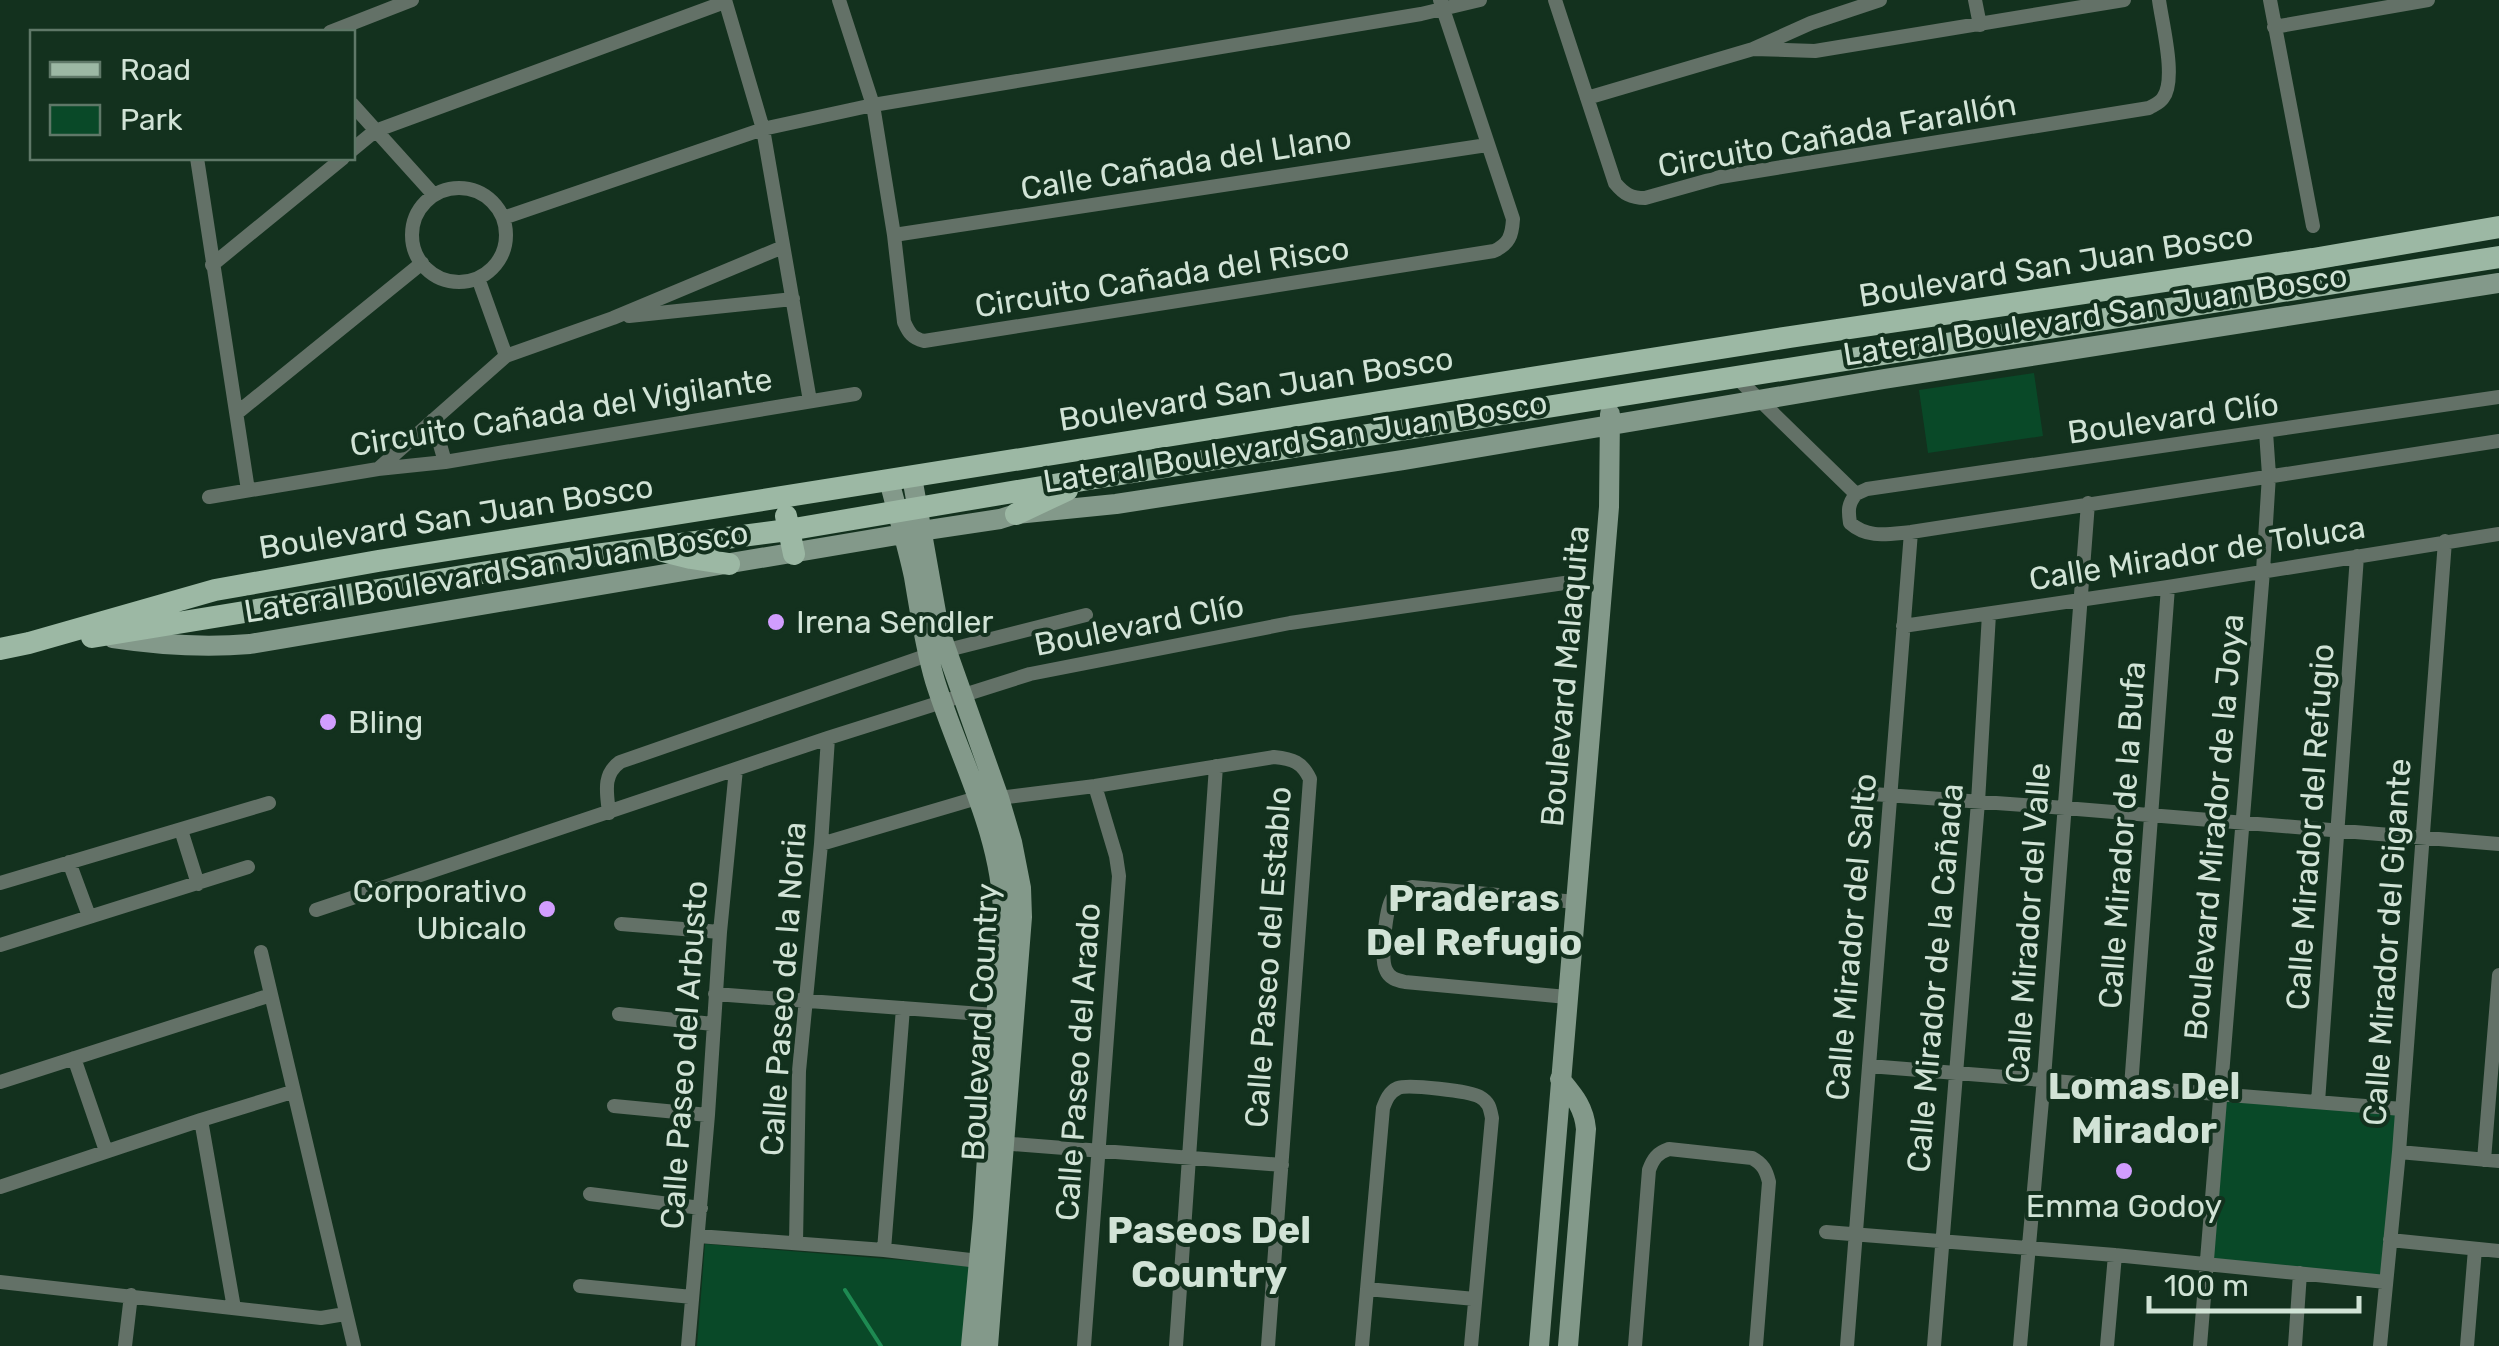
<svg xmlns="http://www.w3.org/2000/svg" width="2499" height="1346" viewBox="0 0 2499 1346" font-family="Rubik,sans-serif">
	<rect width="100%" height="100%" fill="#13311e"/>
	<path fill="#094928" d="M 2034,373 L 2043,436 L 1928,453 L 1919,390 Z
		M 2217,1092 L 2403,1106 L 2389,1278 L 2206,1263 Z
		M 705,1244 L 974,1266 L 967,1346 L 697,1346 Z"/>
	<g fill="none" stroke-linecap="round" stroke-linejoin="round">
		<path stroke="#1e8a52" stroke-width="4" d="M 845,1290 L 881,1346"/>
		<path stroke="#637167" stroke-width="14" d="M 725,0 L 763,129 L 810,401
			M 839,0 L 873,105 L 894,235 L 904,322 C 909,333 912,338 924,341 L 1494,251 C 1509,244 1512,236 1513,219 L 1440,0
			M 1555,0 L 1615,183 C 1624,194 1631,198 1645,198 L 1720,177 L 2149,108 C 2154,105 2160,103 2163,98 C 2177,80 2162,23 2159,0
			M 1975,0 L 1980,25
			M 2270,0 L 2313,226
			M 2274,27 L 2428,0
			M 330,32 L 412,0
			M 1753,49 L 1815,51 L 2124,0
			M 1587,98 L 1753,49 L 1811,23 L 1880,0
			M 352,104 L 434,195
			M 352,150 L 375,131 L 725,2
			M 197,158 L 248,490
			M412 235a47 47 0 1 1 94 0a47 47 0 1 1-94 0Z
			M 503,218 L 763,129 L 873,105 L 1421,14 L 1480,0
			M 894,235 L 1487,145
			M 212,265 L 343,158
			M 478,278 L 506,356
			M 629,316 L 793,299
			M 1735,376 L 1856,494
			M 237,413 L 422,263
			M 433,420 L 445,462
			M 378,469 L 506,356 L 613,318 L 783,247
			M 1856,494 C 1848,504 1848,510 1850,523 C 1868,539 1888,534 1911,532 L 2499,441
			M 1856,494 L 1867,489 L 2499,397
			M 209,497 L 378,469 L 445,462 L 855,394
			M 1903,626 L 2168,587 L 2499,534
			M 1859,793 L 2065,808 L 2499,844
			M 609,813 C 607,793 602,775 620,762 L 928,655 L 1086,615
			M 181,830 L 198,884
			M 821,844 L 977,798 L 999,798 L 1095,786 L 1274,757 C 1293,759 1302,762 1310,779 L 1268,1346
			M 69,862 L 89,916
			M 0,883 L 269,803
			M 316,910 L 828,738 L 1030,674 L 1290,623 L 1578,581
			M 621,924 L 720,932
			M 0,945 L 248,867
			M 261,952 L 354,1346
			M 715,994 L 995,1015
			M 1567,997 L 1405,982 C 1396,980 1389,978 1386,970 C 1380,959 1386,909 1392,899 C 1397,891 1403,889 1412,887 L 1576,902
			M 619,1014 L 713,1024
			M 74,1058 L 106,1151
			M 1869,1066 L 2402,1109
			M 0,1082 L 271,995
			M 2131,1087 L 2168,587
			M 2318,1102 L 2357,556
			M 614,1106 L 708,1115
			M 201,1120 L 234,1308
			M 999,1143 L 1282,1165
			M 2399,1152 L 2499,1161
			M 2484,1160 L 2499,975
			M 0,1187 L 201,1120 L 292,1092
			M 590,1194 L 701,1208
			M 1826,1232 L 2115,1255 L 2386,1282
			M 698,1236 L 884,1250 L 979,1261
			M 2390,1240 L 2499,1251
			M 796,1243 L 799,1071 L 821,844 L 828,738
			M 884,1250 L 903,1008
			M 0,1282 L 321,1318 L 345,1314
			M 580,1286 L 692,1297
			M 1367,1289 L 1475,1299
			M 125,1346 L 131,1295
			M 688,1346 L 708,1115 L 720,932 L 736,769
			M 1084,1346 L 1119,876 L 1116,856 L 1095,786
			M 1176,1346 L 1216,766
			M 1362,1346 L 1383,1108 C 1386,1100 1389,1092 1398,1088 C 1408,1084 1470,1091 1480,1097 C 1489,1102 1490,1108 1492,1118 L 1471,1346
			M 1635,1346 L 1649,1170 C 1653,1159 1657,1153 1669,1149 L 1752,1158 C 1763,1164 1766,1170 1769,1182 L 1756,1346
			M 1847,1346 L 1911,532
			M 1934,1346 L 1978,802 L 1989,614
			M 2020,1346 L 2044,1078 L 2088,503
			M 2107,1346 L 2115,1255
			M 2200,1346 L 2263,571 L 2269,475 L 2266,432
			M 2295,1346 L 2300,1273
			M 2380,1346 L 2399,1152 L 2445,541
			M 2467,1346 L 2475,1249"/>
		<path stroke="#83998a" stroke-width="20" d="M 912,477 L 939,629 L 999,798 L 1012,842 L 1021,888 L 1022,917 L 988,1346
			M 889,480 C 897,512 907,544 914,577 C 920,612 925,647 935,681 C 959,758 1002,834 1003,915 L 983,1218 L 971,1346
			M 113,638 C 159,645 203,648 250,644 L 921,531 L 1000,519 L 1016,514 L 1116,504 L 1403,460 L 1884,379 L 2499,283
			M 1560,1079 C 1574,1096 1584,1107 1586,1129 L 1568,1346
			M 1539,1346 L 1609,507 L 1610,414"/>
		<path stroke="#9cb8a4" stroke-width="22" d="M 1016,514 L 1067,490
			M 786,516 L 794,554
			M 663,551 L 691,558 L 729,564
			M 92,637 L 580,557 L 788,530 L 1089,479 L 2499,257
			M 0,649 L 29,643 L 215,590 L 378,561 L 1790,337 L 2313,259 L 2499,227"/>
	</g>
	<g fill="#d19dfe" stroke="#13311e" stroke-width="4">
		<circle cx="776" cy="622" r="10"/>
		<circle cx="328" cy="722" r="10"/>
		<circle cx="547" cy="909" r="10"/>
		<circle cx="2124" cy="1171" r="10"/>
	</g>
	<g text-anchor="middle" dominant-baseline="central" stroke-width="8" stroke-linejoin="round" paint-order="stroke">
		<g font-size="32" fill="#d1e3d6" stroke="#13311e">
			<text transform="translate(1837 135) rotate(-10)">Circuito Cañada Farallón</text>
			<text transform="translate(1186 163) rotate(-9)">Calle Cañada del Llano</text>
			<text transform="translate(2056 265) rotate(-9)">Boulevard San Juan Bosco</text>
			<text transform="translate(1162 277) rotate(-9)">Circuito Cañada del Risco</text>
			<text transform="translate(2095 315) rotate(-9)">Lateral Boulevard San Juan Bosco</text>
			<text transform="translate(1256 389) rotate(-9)">Boulevard San Juan Bosco</text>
			<text transform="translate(561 412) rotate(-9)">Circuito Cañada del Vigilante</text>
			<text transform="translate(2173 418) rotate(-8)">Boulevard Clío</text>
			<text transform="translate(1295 442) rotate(-9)">Lateral Boulevard San Juan Bosco</text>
			<text transform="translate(456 517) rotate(-9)">Boulevard San Juan Bosco</text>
			<text transform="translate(2197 553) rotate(-9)">Calle Mirador de Toluca</text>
			<text transform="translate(496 572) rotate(-9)">Lateral Boulevard San Juan Bosco</text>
			<text transform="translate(1139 625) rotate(-11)">Boulevard Clío</text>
			<text transform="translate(1565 676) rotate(-85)">Boulevard Malaquita</text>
			<text transform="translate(2214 827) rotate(-85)">Boulevard Mirador de la Joya</text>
			<text transform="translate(2310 827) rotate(-86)">Calle Mirador del Refugio</text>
			<text transform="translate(2122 835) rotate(-86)">Calle Mirador de la Bufa</text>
			<text transform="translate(2028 923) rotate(-86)">Calle Mirador del Valle</text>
			<text transform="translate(1851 937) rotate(-85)">Calle Mirador del Salto</text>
			<text transform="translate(2387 942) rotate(-86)">Calle Mirador del Gigante</text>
			<text transform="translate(1268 957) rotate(-86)">Calle Paseo del Establo</text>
			<text transform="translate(1935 978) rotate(-85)">Calle Mirador de la Cañada</text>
			<text transform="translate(783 989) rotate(-86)">Calle Paseo de la Noria</text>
			<text transform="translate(980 1022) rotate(-87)">Boulevard Country</text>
			<text transform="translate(684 1055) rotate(-86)">Calle Paseo del Arbusto</text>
			<text transform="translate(1078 1062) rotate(-86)">Calle Paseo del Arado</text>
		</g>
		<g font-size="32" fill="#d1e3d6" stroke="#13311e" text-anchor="start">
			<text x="796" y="622">Irena Sendler</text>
			<text x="348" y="722">Bling</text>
			<text x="527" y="891" text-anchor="end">Corporativo<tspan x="527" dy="37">Ubicalo</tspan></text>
			<text x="2124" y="1206" text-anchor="middle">Emma Godoy</text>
		</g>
		<g font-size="38" font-weight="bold" fill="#d1e3d6" stroke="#13311e">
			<text x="1474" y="898">Praderas<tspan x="1474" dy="44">Del Refugio</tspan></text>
			<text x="2144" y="1086">Lomas Del<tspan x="2144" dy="44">Mirador</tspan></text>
			<text x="1209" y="1230">Paseos Del<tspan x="1209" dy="44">Country</tspan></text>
		</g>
	</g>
	<rect x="30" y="30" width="325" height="130" fill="#13311e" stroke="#5f7868" stroke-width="2.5"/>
	<rect x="50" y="62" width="50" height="15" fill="#9cb8a4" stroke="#5f7868" stroke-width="2.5"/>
	<text x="120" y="80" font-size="30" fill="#d1e3d6">Road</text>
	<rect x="50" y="105" width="50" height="30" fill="#094928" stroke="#5f7868" stroke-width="2.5"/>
	<text x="120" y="130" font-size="30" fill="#d1e3d6">Park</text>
	<path d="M2149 1296v15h210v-15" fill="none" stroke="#d1e3d6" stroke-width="5"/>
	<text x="2164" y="1296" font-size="30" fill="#d1e3d6" stroke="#13311e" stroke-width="8" paint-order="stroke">100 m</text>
</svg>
